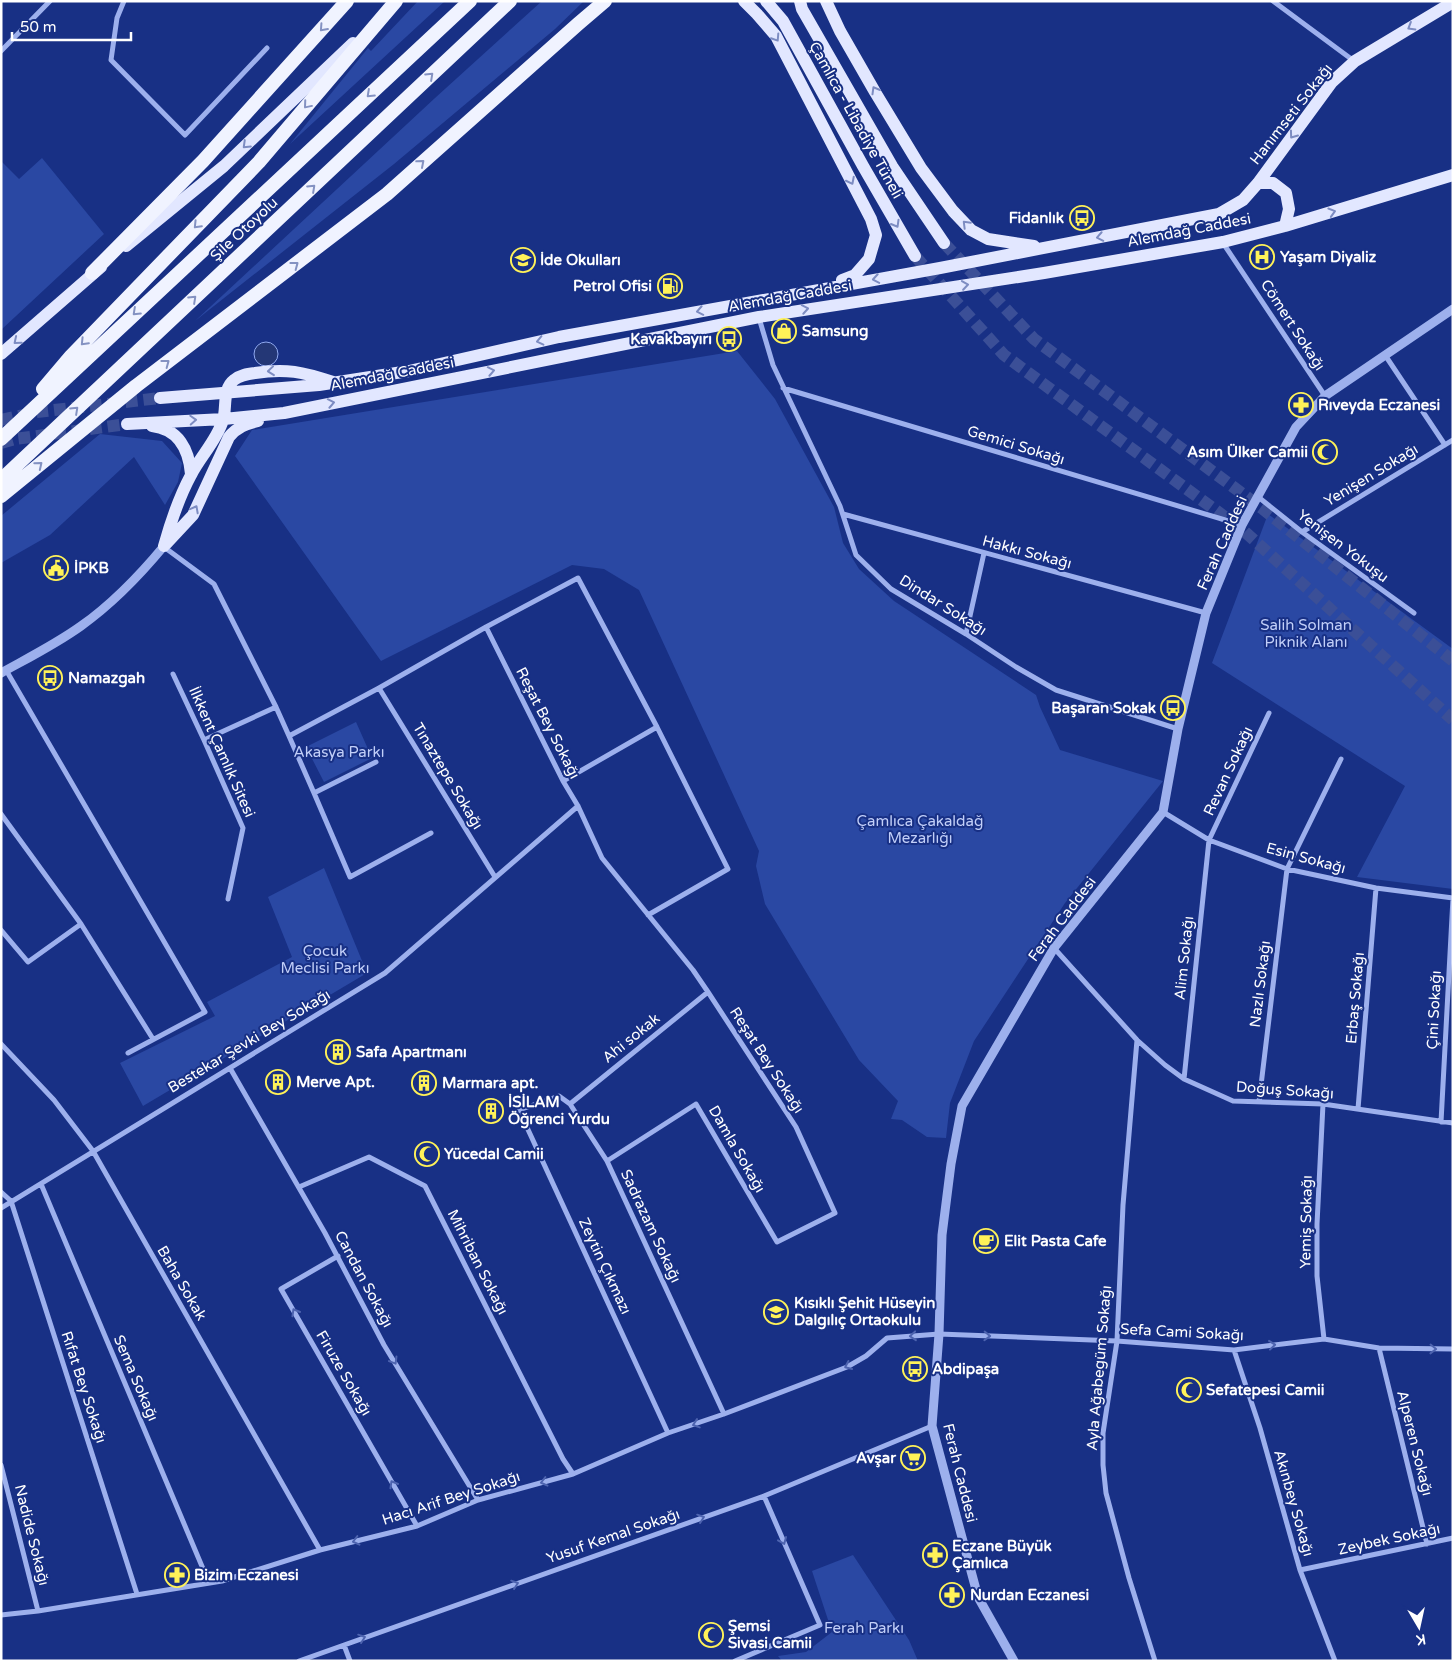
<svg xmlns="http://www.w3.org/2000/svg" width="1454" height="1662" viewBox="0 0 1454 1662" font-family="'Varela Round',sans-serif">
	<rect width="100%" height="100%" fill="#183085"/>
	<path fill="#2a48a3" d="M 418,1 L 445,1 L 290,144 L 368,48 L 371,51 Z
		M 542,1 L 584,1 L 555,29 L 394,164 L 195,321 L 435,98 Z
		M 42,158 L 104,234 L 1,330 L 1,161 L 19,179 Z
		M 737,351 L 775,399 L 834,507 L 843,543 L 859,569 L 894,601 L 1036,695 L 1040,707 L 1060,750 L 1163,781 L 1065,903 L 974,1041 L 950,1103 L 946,1138 L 927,1137 L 902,1120 L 891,1119 L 898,1101 L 859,1060 L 765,904 L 756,866 L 759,851 L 639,590 L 604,569 L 572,565 L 381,661 L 235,456 L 252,430 Z
		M 100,434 L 162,441 L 182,463 L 178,482 L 165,505 L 134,457 L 50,535 L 1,563 L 1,516 Z
		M 1268,514 L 1453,649 L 1453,889 L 1357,877 L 1405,786 L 1212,663 Z
		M 356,722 L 372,758 L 324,782 L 306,747 Z
		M 324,868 L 367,973 L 143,1106 L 120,1063 L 215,1016 L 207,1002 L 292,957 L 268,897 Z
		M 853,1555 L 909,1640 L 918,1661 L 782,1661 L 778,1656 L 806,1652 L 832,1632 L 812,1571 Z"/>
	<path fill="#243776" stroke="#8fa8ef" d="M254 354a12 12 0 1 1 24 0a12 12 0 1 1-24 0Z"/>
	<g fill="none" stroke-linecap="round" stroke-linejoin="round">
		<path stroke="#3b4f97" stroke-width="12" stroke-dasharray="12 6" stroke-linecap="butt" d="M 944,243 L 1034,339 L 1263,509 L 1453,661
			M 915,256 L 1004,355 L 1244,531 L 1453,720
			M 1,420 L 37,412 L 160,398
			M 1,443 L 15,439 L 127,424"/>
		<path stroke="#9db0ed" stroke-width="5" d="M 124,1 L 117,18 L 111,60 L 185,135 L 267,48
			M 1273,1 L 1354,61
			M 1,51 L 50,1
			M 1223,243 L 1325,396
			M 759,318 L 773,365 L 840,506 L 856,555 L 891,589 L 966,634 L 1016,667 L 1056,690 L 1178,729
			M 1385,355 L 1445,445
			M 783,388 L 1242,525
			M 1257,496 L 1302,532 L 1414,613
			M 843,514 L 1206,613
			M 1302,532 L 1453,440
			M 164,547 L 214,584 L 276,707 L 289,736 L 379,688 L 486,627 L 563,781 L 578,806 L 602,858 L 693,970 L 708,992 L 796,1127 L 835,1213 L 777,1242 L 696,1104 L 607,1161
			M 486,627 L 578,578 L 657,727 L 563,781
			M 966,634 L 984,553
			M 6,670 L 205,1012 L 128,1053
			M 173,674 L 204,740 L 243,828 L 228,899
			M 379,688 L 495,877
			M 289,736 L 314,793
			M 204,740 L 276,707
			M 376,762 L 314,793 L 350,877 L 431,833
			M 1163,812 L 1209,840 L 1287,869 L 1376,888 L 1453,898
			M 1,814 L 81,924 L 153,1039
			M 648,915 L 728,869 L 657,727
			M 1,930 L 28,962 L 81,924
			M 1054,948 L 1137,1040 L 1165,1065 L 1184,1079 L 1233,1101 L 1323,1104 L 1453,1123
			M 1137,1040 L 1123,1205 L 1117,1341 L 1103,1433 L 1103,1465 L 1106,1493 L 1129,1578 L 1155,1661
			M 1,1044 L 54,1100 L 93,1151 L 320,1550
			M 230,1068 L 325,1233 L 384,1345 L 478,1500
			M 1184,1079 L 1209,840 L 1269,713
			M 1259,1102 L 1287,869 L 1341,759
			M 570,1104 L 708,992
			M 1323,1104 L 1317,1224 L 1317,1276 L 1324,1339
			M 1358,1109 L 1376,888
			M 1441,1122 L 1453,898
			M 41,1184 L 209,1583
			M 299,1187 L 369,1157 L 425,1186 L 563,1459 L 573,1474
			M 1,1192 L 11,1201 L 137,1594
			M 1,1208 L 385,973 L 578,806
			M 338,1256 L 281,1289 L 417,1526
			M 1379,1348 L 1427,1544
			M 1234,1350 L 1260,1428 L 1300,1570 L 1335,1661
			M 668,1433 L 519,1110 L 559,1096 L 570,1104 L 607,1161 L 724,1414
			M 1,1465 L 38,1611
			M 1300,1570 L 1453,1538
			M 1,1615 L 38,1611 L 222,1581 L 320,1550 L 417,1526 L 478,1500 L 573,1474 L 668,1433 L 724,1414 L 847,1367 L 866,1356 L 887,1338 L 939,1334 L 1117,1341 L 1234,1350 L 1324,1339 L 1379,1348 L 1453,1349
			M 344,1645 L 350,1661
			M 299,1661 L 764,1496 L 932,1426
			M 735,1661 L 820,1625 L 764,1496"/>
		<path stroke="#9db0ed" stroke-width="9" d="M 1,673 C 28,658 56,644 81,626 C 112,604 140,575 164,546
			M 1014,1661 L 978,1597 L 932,1426 L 939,1334 L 942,1235 L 951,1164 L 962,1106 L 1054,948 L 1163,812 L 1178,729 L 1206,613 L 1242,525 L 1296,427 L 1325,396 L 1453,309"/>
		<path stroke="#e2e7ff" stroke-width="12" d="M 744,1 L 757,14 L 776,36 L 871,219 L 876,235 L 869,259 L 855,275 L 842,280
			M 766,1 L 783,21 L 863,166 L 915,256
			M 800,1 L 802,9 L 892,166 L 944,243
			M 826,1 L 840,31 L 875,92 L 921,168 L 953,211 L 971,230 L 988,239 L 1034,246
			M 1258,183 L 1273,183 L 1286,193 L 1289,209 L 1285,226
			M 126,246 L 224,166 L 353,43
			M 1,354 L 101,267
			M 160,398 L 319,385 L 409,371 L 559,337 L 940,268 L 1219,214 L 1243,200 L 1258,183 L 1332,82 L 1355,61 L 1453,2
			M 127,424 L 224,419 L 284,413 L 759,317 L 1044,273 L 1223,242 L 1285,226 L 1453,175
			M 152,426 C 179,429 189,450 191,474
			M 166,544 L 193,515 L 229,437 C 237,427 246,424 258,421
			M 164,546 C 171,521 178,499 191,475 C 200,457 217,440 223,420 C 227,408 222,389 234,380 C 240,375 247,374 255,373 C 286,368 303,372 333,382"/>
		<path stroke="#f0f3ff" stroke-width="14" d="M 92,273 L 203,161 L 347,1
			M 43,389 L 71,356 L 259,162 L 396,1
			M 1,439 L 470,1
			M 1,480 L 510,1
			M 1,496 L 136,386 L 387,194 L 578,24 L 605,1"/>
	</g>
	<defs><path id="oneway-chevron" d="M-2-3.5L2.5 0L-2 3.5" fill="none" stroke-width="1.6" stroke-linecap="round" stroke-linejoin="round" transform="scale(1.25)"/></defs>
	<g stroke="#7d8cc2">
		<use href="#oneway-chevron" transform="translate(1411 27) rotate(149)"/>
		<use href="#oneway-chevron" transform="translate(776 38) rotate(57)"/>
		<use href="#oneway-chevron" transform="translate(875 90) rotate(-120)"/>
		<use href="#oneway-chevron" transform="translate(1293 135) rotate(126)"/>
		<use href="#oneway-chevron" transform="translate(246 145) rotate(136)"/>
		<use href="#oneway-chevron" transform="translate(851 181) rotate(63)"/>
		<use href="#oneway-chevron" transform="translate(1332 212) rotate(-17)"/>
		<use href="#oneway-chevron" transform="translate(896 224) rotate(60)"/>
		<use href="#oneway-chevron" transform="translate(966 224) rotate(-135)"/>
		<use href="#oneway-chevron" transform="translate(1100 237) rotate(169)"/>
		<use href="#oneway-chevron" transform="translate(876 279) rotate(170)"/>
		<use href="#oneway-chevron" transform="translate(965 285) rotate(-8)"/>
		<use href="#oneway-chevron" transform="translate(805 309) rotate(-10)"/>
		<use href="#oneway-chevron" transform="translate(700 311) rotate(169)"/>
		<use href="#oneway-chevron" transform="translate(17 341) rotate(140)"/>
		<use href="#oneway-chevron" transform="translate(540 341) rotate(167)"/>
		<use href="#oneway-chevron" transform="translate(271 371) rotate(174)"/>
		<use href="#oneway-chevron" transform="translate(491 371) rotate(-11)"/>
		<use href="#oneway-chevron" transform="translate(331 403) rotate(-11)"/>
		<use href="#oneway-chevron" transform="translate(193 420) rotate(-3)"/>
		<use href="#oneway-chevron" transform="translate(195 509) rotate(-62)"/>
	</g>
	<g stroke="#8492c2">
		<use href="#oneway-chevron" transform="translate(323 28) rotate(132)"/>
		<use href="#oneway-chevron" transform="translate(430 76) rotate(-43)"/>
		<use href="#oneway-chevron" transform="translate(370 94) rotate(137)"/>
		<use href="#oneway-chevron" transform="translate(307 105) rotate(130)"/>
		<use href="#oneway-chevron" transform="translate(421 163) rotate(-41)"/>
		<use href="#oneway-chevron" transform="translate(312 188) rotate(-43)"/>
		<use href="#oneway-chevron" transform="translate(197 225) rotate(134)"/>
		<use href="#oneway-chevron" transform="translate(295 265) rotate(-37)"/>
		<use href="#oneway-chevron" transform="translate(193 299) rotate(-43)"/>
		<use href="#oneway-chevron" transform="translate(136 312) rotate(137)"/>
		<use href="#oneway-chevron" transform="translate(84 342) rotate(134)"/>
		<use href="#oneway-chevron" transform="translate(166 363) rotate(-37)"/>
		<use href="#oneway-chevron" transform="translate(75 410) rotate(-43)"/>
		<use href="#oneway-chevron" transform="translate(39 465) rotate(-39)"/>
	</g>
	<g stroke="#4d63af">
		<use href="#oneway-chevron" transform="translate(295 1312) rotate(-120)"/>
		<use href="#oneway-chevron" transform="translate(913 1336) rotate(175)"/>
		<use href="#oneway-chevron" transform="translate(987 1336) rotate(2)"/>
		<use href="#oneway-chevron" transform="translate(1272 1345) rotate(-6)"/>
		<use href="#oneway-chevron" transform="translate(1433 1349) rotate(1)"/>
		<use href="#oneway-chevron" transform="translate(394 1361) rotate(59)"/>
		<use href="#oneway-chevron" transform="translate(848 1366) rotate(155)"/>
		<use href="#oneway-chevron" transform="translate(696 1424) rotate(162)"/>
		<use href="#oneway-chevron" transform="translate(544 1482) rotate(166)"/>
		<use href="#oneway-chevron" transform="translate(393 1484) rotate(-120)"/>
		<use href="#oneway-chevron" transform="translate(701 1518) rotate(-19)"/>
		<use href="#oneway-chevron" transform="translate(356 1541) rotate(166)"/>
		<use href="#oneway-chevron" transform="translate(783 1541) rotate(67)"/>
		<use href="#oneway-chevron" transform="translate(515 1584) rotate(-19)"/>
		<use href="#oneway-chevron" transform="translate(362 1638) rotate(-19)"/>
	</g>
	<defs>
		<symbol id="bus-ring" viewBox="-11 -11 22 22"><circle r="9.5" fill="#183085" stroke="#fff258" stroke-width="1.5"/><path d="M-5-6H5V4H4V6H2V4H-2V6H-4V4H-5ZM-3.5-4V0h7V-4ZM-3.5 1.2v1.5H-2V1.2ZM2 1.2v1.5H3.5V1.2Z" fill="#fff258"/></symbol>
		<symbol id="hospital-ring" viewBox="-11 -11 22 22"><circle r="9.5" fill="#183085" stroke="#fff258" stroke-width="1.5"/><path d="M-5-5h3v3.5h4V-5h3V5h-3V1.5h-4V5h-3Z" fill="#fff258"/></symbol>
		<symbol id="school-ring" viewBox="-11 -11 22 22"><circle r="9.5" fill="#183085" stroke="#fff258" stroke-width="1.5"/><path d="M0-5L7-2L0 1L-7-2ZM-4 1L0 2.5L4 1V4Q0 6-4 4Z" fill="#fff258"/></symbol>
		<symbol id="fuel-ring" viewBox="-11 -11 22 22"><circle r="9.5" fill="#183085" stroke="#fff258" stroke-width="1.5"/><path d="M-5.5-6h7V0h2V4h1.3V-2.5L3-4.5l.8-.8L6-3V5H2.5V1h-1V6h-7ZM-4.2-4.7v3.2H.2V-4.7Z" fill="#fff258"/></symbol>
		<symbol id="shop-ring" viewBox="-11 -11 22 22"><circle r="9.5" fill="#183085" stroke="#fff258" stroke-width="1.5"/><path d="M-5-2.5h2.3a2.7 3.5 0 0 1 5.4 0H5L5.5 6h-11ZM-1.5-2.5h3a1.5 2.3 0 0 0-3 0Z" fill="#fff258"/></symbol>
		<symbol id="pharmacy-ring" viewBox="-11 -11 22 22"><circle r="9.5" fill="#183085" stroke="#fff258" stroke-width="1.5"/><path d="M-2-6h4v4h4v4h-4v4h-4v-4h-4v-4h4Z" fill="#fff258"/></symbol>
		<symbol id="mosque-ring" viewBox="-11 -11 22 22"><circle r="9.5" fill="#183085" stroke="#fff258" stroke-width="1.5"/><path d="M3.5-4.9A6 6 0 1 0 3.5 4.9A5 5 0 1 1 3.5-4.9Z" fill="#fff258"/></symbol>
		<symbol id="civic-ring" viewBox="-11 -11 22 22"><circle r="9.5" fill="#183085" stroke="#fff258" stroke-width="1.5"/><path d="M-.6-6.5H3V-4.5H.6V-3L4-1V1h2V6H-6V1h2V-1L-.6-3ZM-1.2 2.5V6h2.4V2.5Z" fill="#fff258"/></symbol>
		<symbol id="building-ring" viewBox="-11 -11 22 22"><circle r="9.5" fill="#183085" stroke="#fff258" stroke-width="1.5"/><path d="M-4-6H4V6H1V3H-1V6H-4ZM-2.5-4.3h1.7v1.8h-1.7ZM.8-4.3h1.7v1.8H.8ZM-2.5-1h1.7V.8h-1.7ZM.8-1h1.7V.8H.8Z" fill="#fff258"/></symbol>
		<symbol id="cafe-ring" viewBox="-11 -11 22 22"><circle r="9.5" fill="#183085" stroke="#fff258" stroke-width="1.5"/><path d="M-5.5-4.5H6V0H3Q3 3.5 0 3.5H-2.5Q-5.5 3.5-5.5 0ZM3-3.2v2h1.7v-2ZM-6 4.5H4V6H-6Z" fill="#fff258"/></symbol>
		<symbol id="supermarket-ring" viewBox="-11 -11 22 22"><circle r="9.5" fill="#183085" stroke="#fff258" stroke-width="1.5"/><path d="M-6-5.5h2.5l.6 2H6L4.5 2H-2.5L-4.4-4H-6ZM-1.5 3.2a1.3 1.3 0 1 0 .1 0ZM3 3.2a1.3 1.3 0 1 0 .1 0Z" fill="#fff258"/></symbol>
	</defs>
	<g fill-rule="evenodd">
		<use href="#bus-ring" x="1068" y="204" width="28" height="28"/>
		<use href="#hospital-ring" x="1248" y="243" width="28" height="28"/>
		<use href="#school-ring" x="509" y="246" width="28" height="28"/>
		<use href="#fuel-ring" x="656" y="272" width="28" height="28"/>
		<use href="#shop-ring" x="770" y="317" width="28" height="28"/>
		<use href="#bus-ring" x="715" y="325" width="28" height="28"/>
		<use href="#pharmacy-ring" x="1287" y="391" width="28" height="28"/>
		<use href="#mosque-ring" x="1311" y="438" width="28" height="28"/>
		<use href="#civic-ring" x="42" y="554" width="28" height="28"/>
		<use href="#bus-ring" x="36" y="664" width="28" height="28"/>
		<use href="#bus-ring" x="1159" y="694" width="28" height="28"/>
		<use href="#building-ring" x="324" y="1038" width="28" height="28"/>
		<use href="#building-ring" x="264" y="1068" width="28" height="28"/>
		<use href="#building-ring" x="410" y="1069" width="28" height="28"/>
		<use href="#building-ring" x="477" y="1097" width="28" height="28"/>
		<use href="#mosque-ring" x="413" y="1140" width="28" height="28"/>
		<use href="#cafe-ring" x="972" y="1227" width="28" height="28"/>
		<use href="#school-ring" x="762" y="1298" width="28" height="28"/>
		<use href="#bus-ring" x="901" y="1355" width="28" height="28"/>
		<use href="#mosque-ring" x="1175" y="1376" width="28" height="28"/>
		<use href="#supermarket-ring" x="899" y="1444" width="28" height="28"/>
		<use href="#pharmacy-ring" x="921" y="1541" width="28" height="28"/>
		<use href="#pharmacy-ring" x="163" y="1561" width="28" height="28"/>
		<use href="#pharmacy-ring" x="938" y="1581" width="28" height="28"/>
		<use href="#mosque-ring" x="697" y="1621" width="28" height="28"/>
	</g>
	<g text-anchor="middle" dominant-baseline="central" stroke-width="4" stroke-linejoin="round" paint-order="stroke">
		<g font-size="15" fill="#fff" stroke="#183085">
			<text transform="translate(1291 114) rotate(-52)">Hanımseti Sokağı</text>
			<text transform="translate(856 120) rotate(61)">Çamlıca - Libadiye Tüneli</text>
			<text transform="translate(244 229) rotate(-43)">Şile Otoyolu</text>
			<text transform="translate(1189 230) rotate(-11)">Alemdağ Caddesi</text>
			<text transform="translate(790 296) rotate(-10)">Alemdağ Caddesi</text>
			<text transform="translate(1293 325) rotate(57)">Cömert Sokağı</text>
			<text transform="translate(392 374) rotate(-11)">Alemdağ Caddesi</text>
			<text transform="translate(1016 445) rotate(17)">Gemici Sokağı</text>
			<text transform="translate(1371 475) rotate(-31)">Yenişen Sokağı</text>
			<text transform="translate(1222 543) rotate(-66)">Ferah Caddesi</text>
			<text transform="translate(1343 546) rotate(37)">Yenişen Yokuşu</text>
			<text transform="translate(1027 552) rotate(15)">Hakkı Sokağı</text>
			<text transform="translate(943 605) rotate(32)">Dindar Sokağı</text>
			<text transform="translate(548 723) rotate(63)">Reşat Bey Sokağı</text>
			<text transform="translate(222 752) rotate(66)">İlkkent Çamlık Sitesi</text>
			<text transform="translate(1228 771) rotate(-65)">Revan Sokağı</text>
			<text transform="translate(448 776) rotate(59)">Tınaztepe Sokağı</text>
			<text transform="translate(1306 858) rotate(15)">Esin Sokağı</text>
			<text transform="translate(1062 919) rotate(-53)">Ferah Caddesi</text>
			<text transform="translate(1184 958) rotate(-84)">Alim Sokağı</text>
			<text transform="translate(1260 984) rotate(-83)">Nazlı Sokağı</text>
			<text transform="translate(1355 998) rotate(-85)">Erbaş Sokağı</text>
			<text transform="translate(1434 1010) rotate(-87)">Çini Sokağı</text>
			<text transform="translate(631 1038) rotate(-39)">Ahi sokak</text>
			<text transform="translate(249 1041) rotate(-31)">Bestekar Şevki Bey Sokağı</text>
			<text transform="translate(767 1060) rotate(57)">Reşat Bey Sokağı</text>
			<text transform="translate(1285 1090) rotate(4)">Doğuş Sokağı</text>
			<text transform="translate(737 1149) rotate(60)">Damla Sokağı</text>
			<text transform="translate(1306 1222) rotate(-89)">Yemiş Sokağı</text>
			<text transform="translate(651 1226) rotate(65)">Sadrazam Sokağı</text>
			<text transform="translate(478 1262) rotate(63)">Mihriban Sokağı</text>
			<text transform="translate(605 1266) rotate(65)">Zeytin Çıkmazı</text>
			<text transform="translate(364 1279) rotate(62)">Candan Sokağı</text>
			<text transform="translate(182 1283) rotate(60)">Baha Sokak</text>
			<text transform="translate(1182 1332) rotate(3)">Sefa Cami Sokağı</text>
			<text transform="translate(1099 1368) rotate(-85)">Ayla Ağabegüm Sokağı</text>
			<text transform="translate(344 1373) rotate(60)">Firuze Sokağı</text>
			<text transform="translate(136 1378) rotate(67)">Sema Sokağı</text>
			<text transform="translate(84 1387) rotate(72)">Rıfat Bey Sokağı</text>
			<text transform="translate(1415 1443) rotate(76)">Alperen Sokağı</text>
			<text transform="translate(960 1473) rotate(76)">Ferah Caddesi</text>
			<text transform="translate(451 1498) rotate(-18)">Hacı Arif Bey Sokağı</text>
			<text transform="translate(1294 1503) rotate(74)">Akınbey Sokağı</text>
			<text transform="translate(32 1535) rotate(76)">Nadide Sokağı</text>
			<text transform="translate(613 1536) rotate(-19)">Yusuf Kemal Sokağı</text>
			<text transform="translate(1389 1539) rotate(-12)">Zeybek Sokağı</text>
		</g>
		<g font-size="15" font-weight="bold" fill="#fff" stroke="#183085" text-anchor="start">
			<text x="1064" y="218" text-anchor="end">Fidanlık</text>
			<text x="1280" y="257">Yaşam Diyaliz</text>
			<text x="540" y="260">İde Okulları</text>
			<text x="652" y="286" text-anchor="end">Petrol Ofisi</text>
			<text x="802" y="331">Samsung</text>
			<text x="712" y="339" text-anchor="end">Kavakbayırı</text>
			<text x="1318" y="405">Rıveyda Eczanesi</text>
			<text x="1308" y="452" text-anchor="end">Asım Ülker Camii</text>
			<text x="74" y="568">İPKB</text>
			<text x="68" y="678">Namazgah</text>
			<text x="1156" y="708" text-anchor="end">Başaran Sokak</text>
			<text x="356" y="1052">Safa Apartmanı</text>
			<text x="296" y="1082">Merve Apt.</text>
			<text x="442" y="1083">Marmara apt.</text>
			<text x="508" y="1102">İSİLAM<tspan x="508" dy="17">Öğrenci Yurdu</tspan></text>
			<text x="444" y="1154">Yücedal Camii</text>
			<text x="1004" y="1241">Elit Pasta Cafe</text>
			<text x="794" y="1303">Kısıklı Şehit Hüseyin<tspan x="794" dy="17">Dalgılıç Ortaokulu</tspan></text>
			<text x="932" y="1369">Abdipaşa</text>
			<text x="1206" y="1390">Sefatepesi Camii</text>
			<text x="896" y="1458" text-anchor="end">Avşar</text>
			<text x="952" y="1546">Eczane Büyük<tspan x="952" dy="17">Çamlıca</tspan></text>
			<text x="194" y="1575">Bizim Eczanesi</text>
			<text x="970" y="1595">Nurdan Eczanesi</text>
			<text x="728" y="1626">Şemsi<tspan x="728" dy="17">Sivasi Camii</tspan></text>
		</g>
		<g font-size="15" fill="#c2cff9" stroke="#183085">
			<text x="1306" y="625">Salih Solman<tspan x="1306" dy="17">Piknik Alanı</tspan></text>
			<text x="339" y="752">Akasya Parkı</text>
			<text x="920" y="821">Çamlıca Çakaldağ<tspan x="920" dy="17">Mezarlığı</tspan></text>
			<text x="325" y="951">Çocuk<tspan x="325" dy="17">Meclisi Parkı</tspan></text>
			<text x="864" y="1628">Ferah Parkı</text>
		</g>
	</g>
	<rect width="1454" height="1662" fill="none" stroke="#ffffff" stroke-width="5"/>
	<g transform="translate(1419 1627) rotate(171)" stroke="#183085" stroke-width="4" paint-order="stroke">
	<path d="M0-4L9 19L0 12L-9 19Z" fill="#ffffff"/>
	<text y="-8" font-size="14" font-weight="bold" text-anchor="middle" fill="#ffffff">K</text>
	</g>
	<path d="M12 32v8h119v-8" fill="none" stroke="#ffffff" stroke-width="2.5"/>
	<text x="20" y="32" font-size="15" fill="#ffffff" stroke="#183085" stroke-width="4" paint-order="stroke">50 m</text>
</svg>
